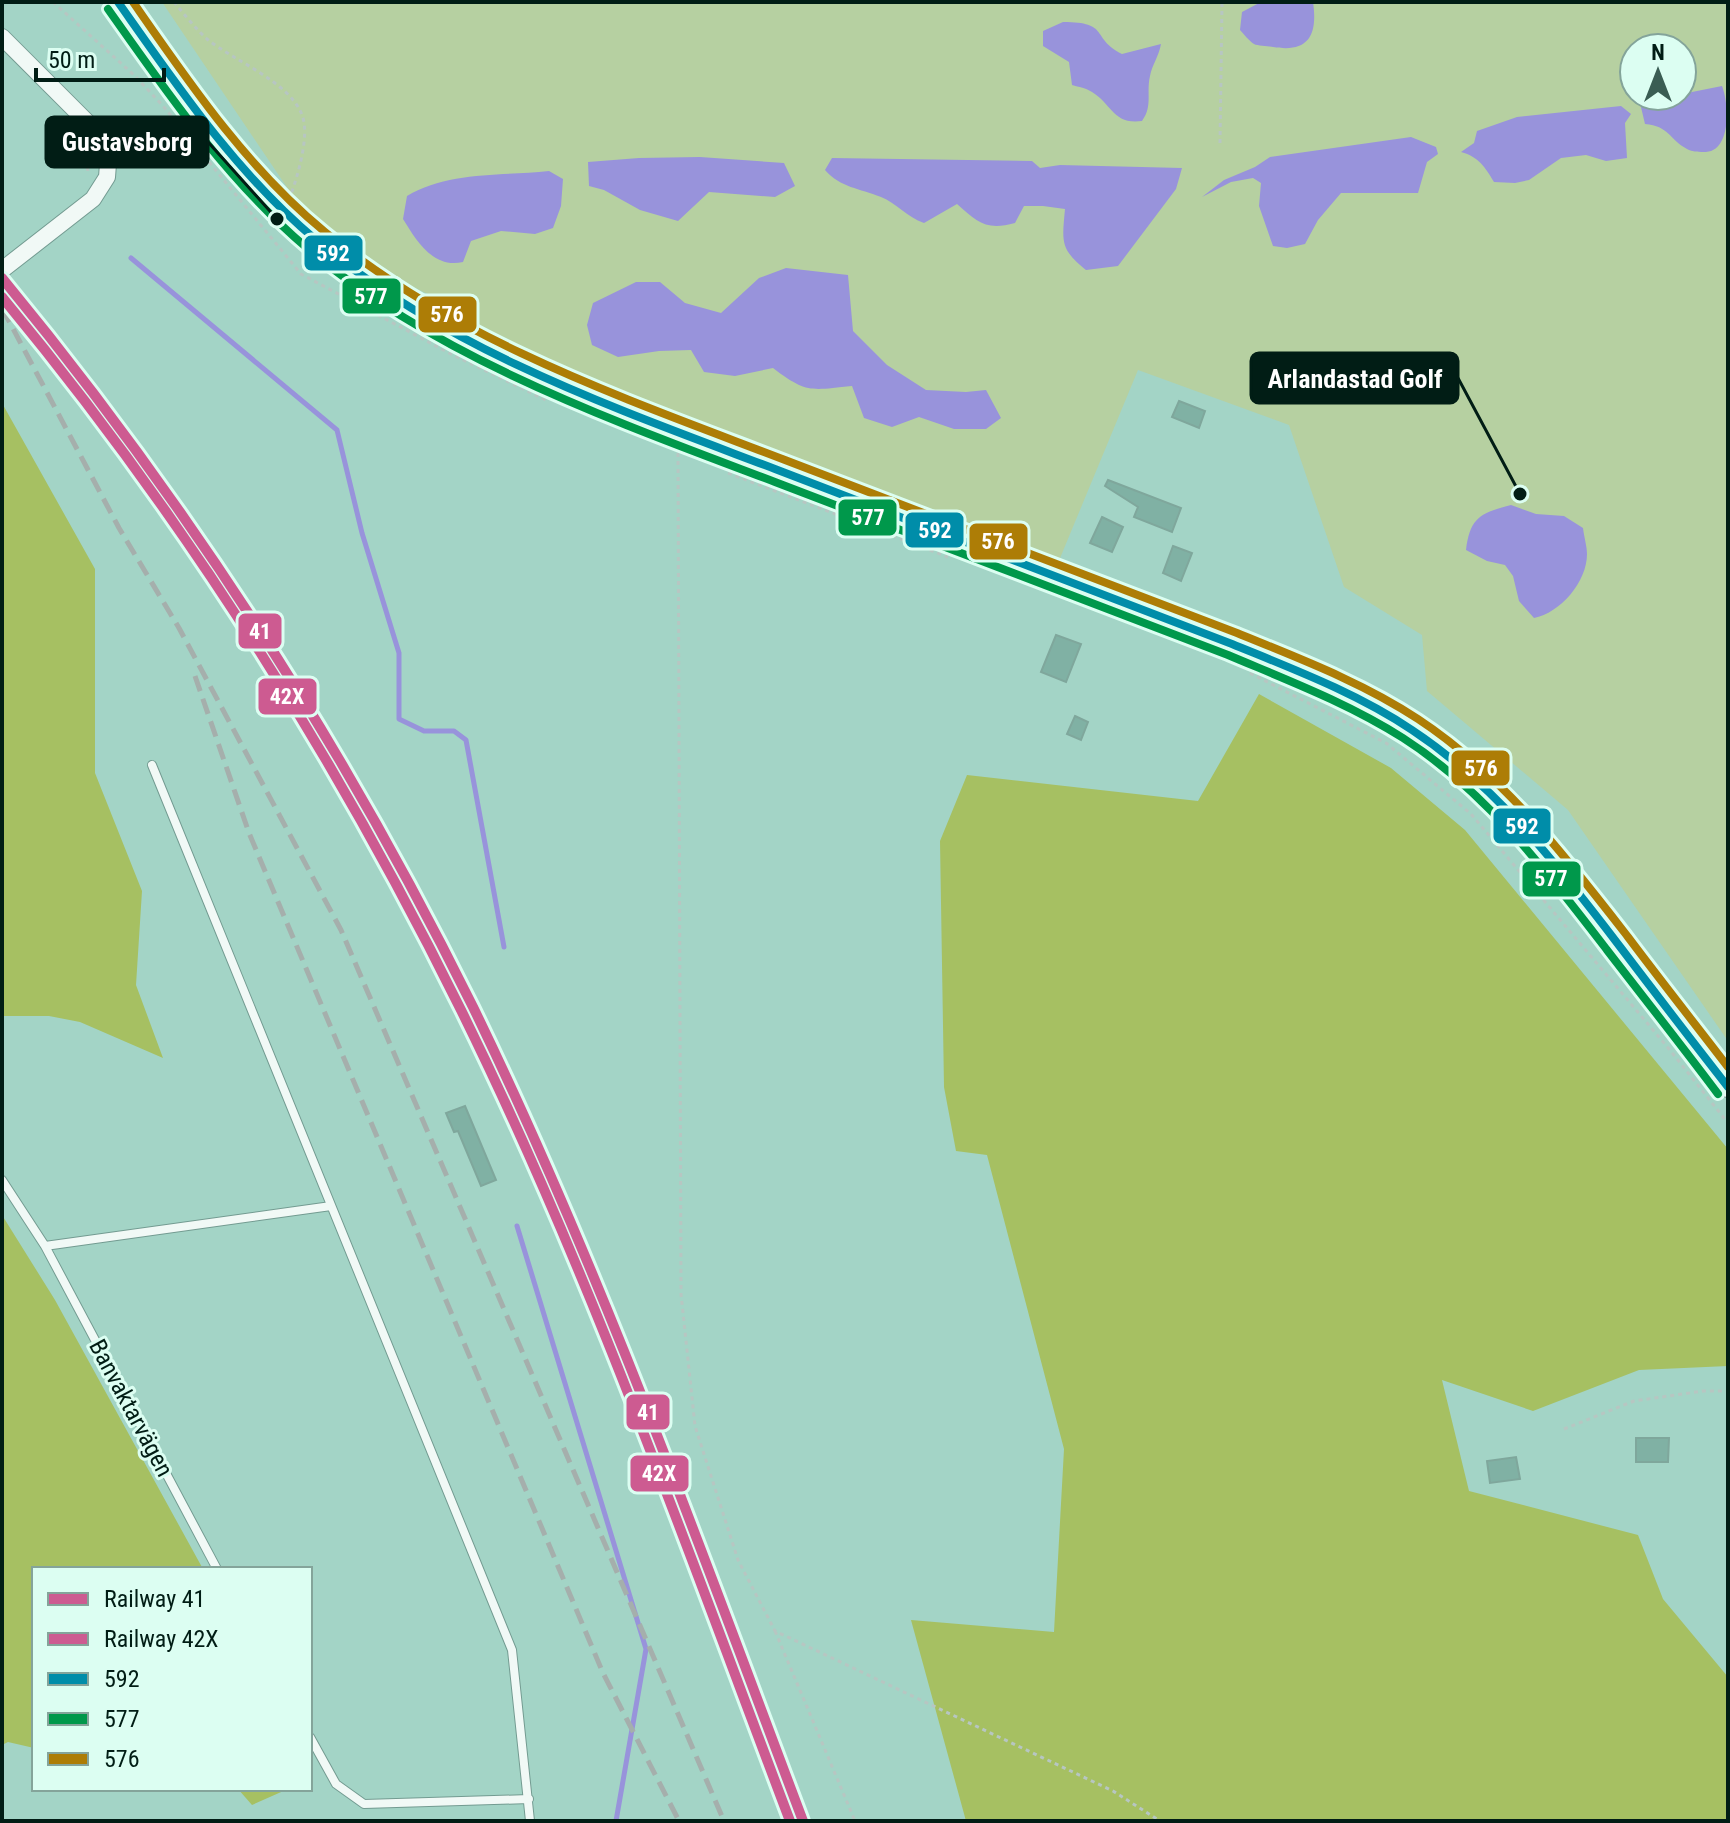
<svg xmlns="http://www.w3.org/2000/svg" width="1730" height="1823" viewBox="0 0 1730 1823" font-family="'Roboto Condensed',sans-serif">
	<rect width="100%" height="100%" fill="#a3d4c6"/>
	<path fill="#b6d0a1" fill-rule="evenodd" d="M 162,2 L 1728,2 L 1728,1041 L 1568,810 L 1427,691 L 1422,635 L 1344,587 L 1289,425 L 1138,370 L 1058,563 L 613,396 L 502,344 L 432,296 L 379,271 L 307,217 ZM 1634,48 L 1682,48 L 1682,96 L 1634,96 Z"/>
	<path fill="#a6c062" d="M 2,403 L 95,569 L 95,773 L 142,891 L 136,985 L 163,1058 L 80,1022 L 49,1016 L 2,1016 Z
		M 1259,694 L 1391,768 L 1465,830 L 1728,1149 L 1728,1366 L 1639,1370 L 1533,1411 L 1442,1380 L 1469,1491 L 1638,1535 L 1663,1599 L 1728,1677 L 1728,1821 L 966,1821 L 911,1620 L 1054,1632 L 1064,1449 L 987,1155 L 956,1151 L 944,1087 L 940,841 L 967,775 L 1198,801 Z
		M 2,1215 L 55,1300 L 203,1569 L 34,1569 L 34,1748 L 8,1742 L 2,1745 Z
		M 238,1789 L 288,1789 L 252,1805 Z"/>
	<path fill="#9893db" d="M 1261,2 L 1313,2 C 1318,36 1308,53 1273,47 C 1267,46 1258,46 1254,44 C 1249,41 1244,34 1240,30 L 1242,12 Z
		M 1063,22 C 1111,22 1090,38 1122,54 L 1161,44 C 1159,56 1152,65 1150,76 C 1146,93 1153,106 1142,121 C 1113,125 1112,104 1092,92 C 1086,88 1079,87 1072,85 L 1069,62 L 1043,46 L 1043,31 Z
		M 1722,86 C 1730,107 1730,151 1706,152 C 1700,152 1692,152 1687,149 C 1669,139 1669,126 1645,124 L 1640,103 L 1656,96 L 1682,96 L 1682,94 Z
		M 1621,106 L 1631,114 L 1625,123 L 1627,158 L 1606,161 L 1586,155 L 1561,158 L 1529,180 L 1515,183 L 1494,182 C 1485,167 1479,157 1461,152 L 1474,143 L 1477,131 L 1517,117 Z
		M 1411,137 L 1436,147 L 1438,154 L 1427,162 L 1418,193 L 1341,193 L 1318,220 L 1305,244 L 1287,248 L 1273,246 L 1259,206 L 1261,183 L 1253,178 L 1231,182 L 1202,197 L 1224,180 L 1255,167 L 1270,157 Z
		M 700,157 L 784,163 L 795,186 L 775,197 L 709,192 L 678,221 L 640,210 L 604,190 L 589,186 L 588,162 L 639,158 Z
		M 832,158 L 1032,161 L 1040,168 L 1060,165 L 1182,168 L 1176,189 L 1118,266 L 1086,270 C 1060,249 1062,242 1065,209 L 1043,206 L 1024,206 L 1015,223 C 986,231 977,222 957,204 L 924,223 C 907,217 896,203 881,197 C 859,188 841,188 825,170 Z
		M 549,171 L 563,179 L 561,206 L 553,228 L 535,234 L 501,231 L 471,241 L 463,262 C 433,269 416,240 403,219 L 407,196 C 448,171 503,176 549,171 Z
		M 786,268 L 848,275 L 853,331 L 887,365 L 926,390 L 966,392 L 986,390 L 1001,418 L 986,429 L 954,429 L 919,417 L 892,427 L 864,418 L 852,386 C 811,390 807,394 773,368 L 735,376 L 704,372 L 691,350 L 659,351 L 618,357 L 592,345 L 587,325 L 593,303 L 636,282 L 660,282 L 685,303 L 721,313 L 759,278 Z
		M 1511,505 L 1536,514 L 1564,516 L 1583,528 C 1584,537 1587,546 1587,554 C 1587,582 1560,613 1534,618 L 1519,601 L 1513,576 L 1505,565 L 1487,561 L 1466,550 C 1470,517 1481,513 1511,505 Z"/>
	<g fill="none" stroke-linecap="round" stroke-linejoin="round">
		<path stroke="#9893db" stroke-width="5" d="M 131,258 L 337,430 L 362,533 L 399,653 L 399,719 L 424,731 L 454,731 L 466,740 L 504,947
			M 517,1226 L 646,1649 L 616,1821"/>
	</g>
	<path fill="#80b1a4" stroke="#7fa79c" stroke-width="2" d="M 1179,401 L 1205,411 L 1199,428 L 1172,417 Z
		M 1108,480 L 1181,508 L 1172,532 L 1134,517 L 1138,507 L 1105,486 Z
		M 1102,517 L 1123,527 L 1112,552 L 1090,543 Z
		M 1173,546 L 1192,553 L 1181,581 L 1163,573 Z
		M 1056,635 L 1081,644 L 1066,682 L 1041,672 Z
		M 1075,716 L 1088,722 L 1081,740 L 1067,734 Z
		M 465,1106 L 496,1180 L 481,1186 L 458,1131 L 454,1132 L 446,1113 Z
		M 1636,1438 L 1669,1438 L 1668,1462 L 1636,1462 Z
		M 1516,1457 L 1520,1479 L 1490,1483 L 1487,1461 Z"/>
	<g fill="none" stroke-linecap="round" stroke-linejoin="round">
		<defs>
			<path id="service" d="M 152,765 L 512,1650 L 530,1821
				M 2,1180 L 45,1246 L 217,1569
				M 45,1246 L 331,1206
				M 310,1737 L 336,1784 L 364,1804 L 529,1799"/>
			<path id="minor" d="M 2,37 L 99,134 L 108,164 L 107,177 L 93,199 L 2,270"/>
			<path id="tertiary" d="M 118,2 C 170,75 219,150 284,212 C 370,294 479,345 584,396 L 1232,644 C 1301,673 1373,699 1433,744 C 1504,798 1555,863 1610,934 C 1649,985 1689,1036 1728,1087"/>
		</defs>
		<use href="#service" stroke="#739b91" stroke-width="10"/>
		<use href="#minor" stroke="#739b91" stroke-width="18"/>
		<use href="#tertiary" stroke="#739b91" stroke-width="22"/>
		<path stroke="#b7c6c2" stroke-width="3" stroke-dasharray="4 4" stroke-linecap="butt" d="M 53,2 L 134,75 L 163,106 L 301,274 L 451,354 L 546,400
			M 174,2 C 184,14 195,28 207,39 C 234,61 290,82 302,115 C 310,135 298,175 291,194
			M 1220,143 L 1222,2
			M 87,159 L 88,175
			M 678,453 L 681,1294 L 695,1426 L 738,1560 L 775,1631 L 1113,1791 L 1160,1821
			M 728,473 L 948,557
			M 1250,673 L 1386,743 L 1471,814 L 1669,1049 L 1728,1123
			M 1564,1429 L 1634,1401 L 1703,1391 L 1728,1391
			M 775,1631 L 855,1821"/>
		<use href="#service" stroke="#f1f9f6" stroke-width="8"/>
		<use href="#minor" stroke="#f1f9f6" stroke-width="16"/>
		<use href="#tertiary" stroke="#f1f9f6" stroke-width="20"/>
		<path stroke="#a5afac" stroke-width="5" stroke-dasharray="16 8" stroke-linecap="butt" d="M 2,308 L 119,528 L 179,628 L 341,930 L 724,1821
			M 195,676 L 249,833 L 603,1673 L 679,1821"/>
		<defs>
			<path id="bus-1" d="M 118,2 C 178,87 236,173 316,240 C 448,351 617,409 775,469 C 927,527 1080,586 1232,644 C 1293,669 1357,693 1412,730 C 1497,786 1560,868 1621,948 C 1656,994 1692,1041 1728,1087"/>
			<path id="bus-2" d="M 108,9 C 168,94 227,180 307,248 C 437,359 617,422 775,482 C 926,540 1077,597 1228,655 C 1287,680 1348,703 1403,738 C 1486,791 1548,873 1607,950 C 1644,998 1682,1046 1718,1094"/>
			<path id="bus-3" d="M 133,2 C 190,84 247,168 325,232 C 458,342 626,399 785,460 C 936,518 1086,575 1237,633 C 1298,658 1362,682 1418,719 C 1503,775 1566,857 1628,937 C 1661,981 1695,1024 1728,1067"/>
		</defs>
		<use href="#bus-1" stroke="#dcfef2" stroke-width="14"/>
		<use href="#bus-2" stroke="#dcfef2" stroke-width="14"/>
		<use href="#bus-3" stroke="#dcfef2" stroke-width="14"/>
		<use href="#bus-1" stroke="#008da9" stroke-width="8"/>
		<use href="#bus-2" stroke="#00984b" stroke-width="8"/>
		<use href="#bus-3" stroke="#ad7d06" stroke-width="8"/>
		<defs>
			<path id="rail-1" d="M 2,278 C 186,501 345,748 473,1007 C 601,1270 700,1548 803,1821"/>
			<path id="rail-2" d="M 2,297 C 182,514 336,757 461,1010 C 590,1271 687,1549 790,1821"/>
		</defs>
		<use href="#rail-1" stroke="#dcfef2" stroke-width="16"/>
		<use href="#rail-2" stroke="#dcfef2" stroke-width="16"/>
		<use href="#rail-1" stroke="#cd5b91" stroke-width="10"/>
		<use href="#rail-2" stroke="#cd5b91" stroke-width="10"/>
	</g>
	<g text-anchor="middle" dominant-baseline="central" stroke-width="6" stroke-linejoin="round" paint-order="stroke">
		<g font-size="24" fill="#011d15" stroke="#dcfef2">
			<text transform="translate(131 1408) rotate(62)">Banvaktarvägen</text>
		</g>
	</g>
	<path fill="none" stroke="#011d15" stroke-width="3" d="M277 219L208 142M1520 494L1458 378"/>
	<g fill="#011d15" stroke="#dcfef2" stroke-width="3">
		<circle cx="277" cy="219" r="8"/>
		<circle cx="1520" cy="494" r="8"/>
	</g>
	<g fill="#011d15" stroke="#011d15" stroke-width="3">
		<rect x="46" y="117" width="162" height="50" rx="8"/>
		<rect x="1251" y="353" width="207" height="50" rx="8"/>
	</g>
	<g font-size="26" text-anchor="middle" font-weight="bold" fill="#fff">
		<text x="127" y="151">Gustavsborg</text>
		<text x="1355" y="388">Arlandastad Golf</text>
	</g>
	<g stroke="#dcfef2" stroke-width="3">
		<rect x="303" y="234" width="61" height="38" rx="8" fill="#008da9"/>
		<rect x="341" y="277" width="61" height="38" rx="8" fill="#00984b"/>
		<rect x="417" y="295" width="61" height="39" rx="8" fill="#ad7d06"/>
		<rect x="837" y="498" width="61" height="39" rx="8" fill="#00984b"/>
		<rect x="904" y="511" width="61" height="38" rx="8" fill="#008da9"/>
		<rect x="968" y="522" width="61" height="39" rx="8" fill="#ad7d06"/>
		<rect x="237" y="612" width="46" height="38" rx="8" fill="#cd5b91"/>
		<rect x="257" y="677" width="61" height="39" rx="8" fill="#cd5b91"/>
		<rect x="1450" y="749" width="61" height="38" rx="8" fill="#ad7d06"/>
		<rect x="1492" y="807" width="60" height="38" rx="8" fill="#008da9"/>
		<rect x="1521" y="860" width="61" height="38" rx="8" fill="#00984b"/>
		<rect x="625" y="1393" width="46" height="38" rx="8" fill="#cd5b91"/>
		<rect x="629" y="1454" width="61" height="39" rx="8" fill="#cd5b91"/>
	</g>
	<g font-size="22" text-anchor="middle" font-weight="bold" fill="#fff">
		<text x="333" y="261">592</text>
		<text x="371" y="304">577</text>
		<text x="447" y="322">576</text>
		<text x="868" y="525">577</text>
		<text x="935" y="538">592</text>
		<text x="998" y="549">576</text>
		<text x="260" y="639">41</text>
		<text x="287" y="704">42X</text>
		<text x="1481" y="776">576</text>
		<text x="1522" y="834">592</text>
		<text x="1551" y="886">577</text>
		<text x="648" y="1420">41</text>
		<text x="659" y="1481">42X</text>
	</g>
	<rect width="1730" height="1823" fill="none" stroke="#011d15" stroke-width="8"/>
	<rect x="32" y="1567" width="280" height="224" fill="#dcfef2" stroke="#84a49a" stroke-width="2"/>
	<rect x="48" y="1593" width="40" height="12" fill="#cd5b91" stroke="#84a49a" stroke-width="2"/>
	<text x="104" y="1607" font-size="24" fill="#011d15">Railway 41</text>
	<rect x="48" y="1633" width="40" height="12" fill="#cd5b91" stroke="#84a49a" stroke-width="2"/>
	<text x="104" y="1647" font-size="24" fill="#011d15">Railway 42X</text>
	<rect x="48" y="1673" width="40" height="12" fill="#008da9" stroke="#84a49a" stroke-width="2"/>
	<text x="104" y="1687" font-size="24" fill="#011d15">592</text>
	<rect x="48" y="1713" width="40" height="12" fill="#00984b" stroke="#84a49a" stroke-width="2"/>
	<text x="104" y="1727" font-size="24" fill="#011d15">577</text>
	<rect x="48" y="1753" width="40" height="12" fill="#ad7d06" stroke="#84a49a" stroke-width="2"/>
	<text x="104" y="1767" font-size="24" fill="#011d15">576</text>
	<g transform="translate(1658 72)"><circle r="38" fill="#dcfef2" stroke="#84a49a" stroke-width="2"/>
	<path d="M0-6L14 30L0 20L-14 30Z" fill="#3a5d53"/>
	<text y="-12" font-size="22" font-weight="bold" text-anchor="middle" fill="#011d15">N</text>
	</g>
	<path d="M36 68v12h128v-12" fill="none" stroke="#011d15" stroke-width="4"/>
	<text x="48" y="68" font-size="24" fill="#011d15" stroke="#dcfef2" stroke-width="6" paint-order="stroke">50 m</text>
</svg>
